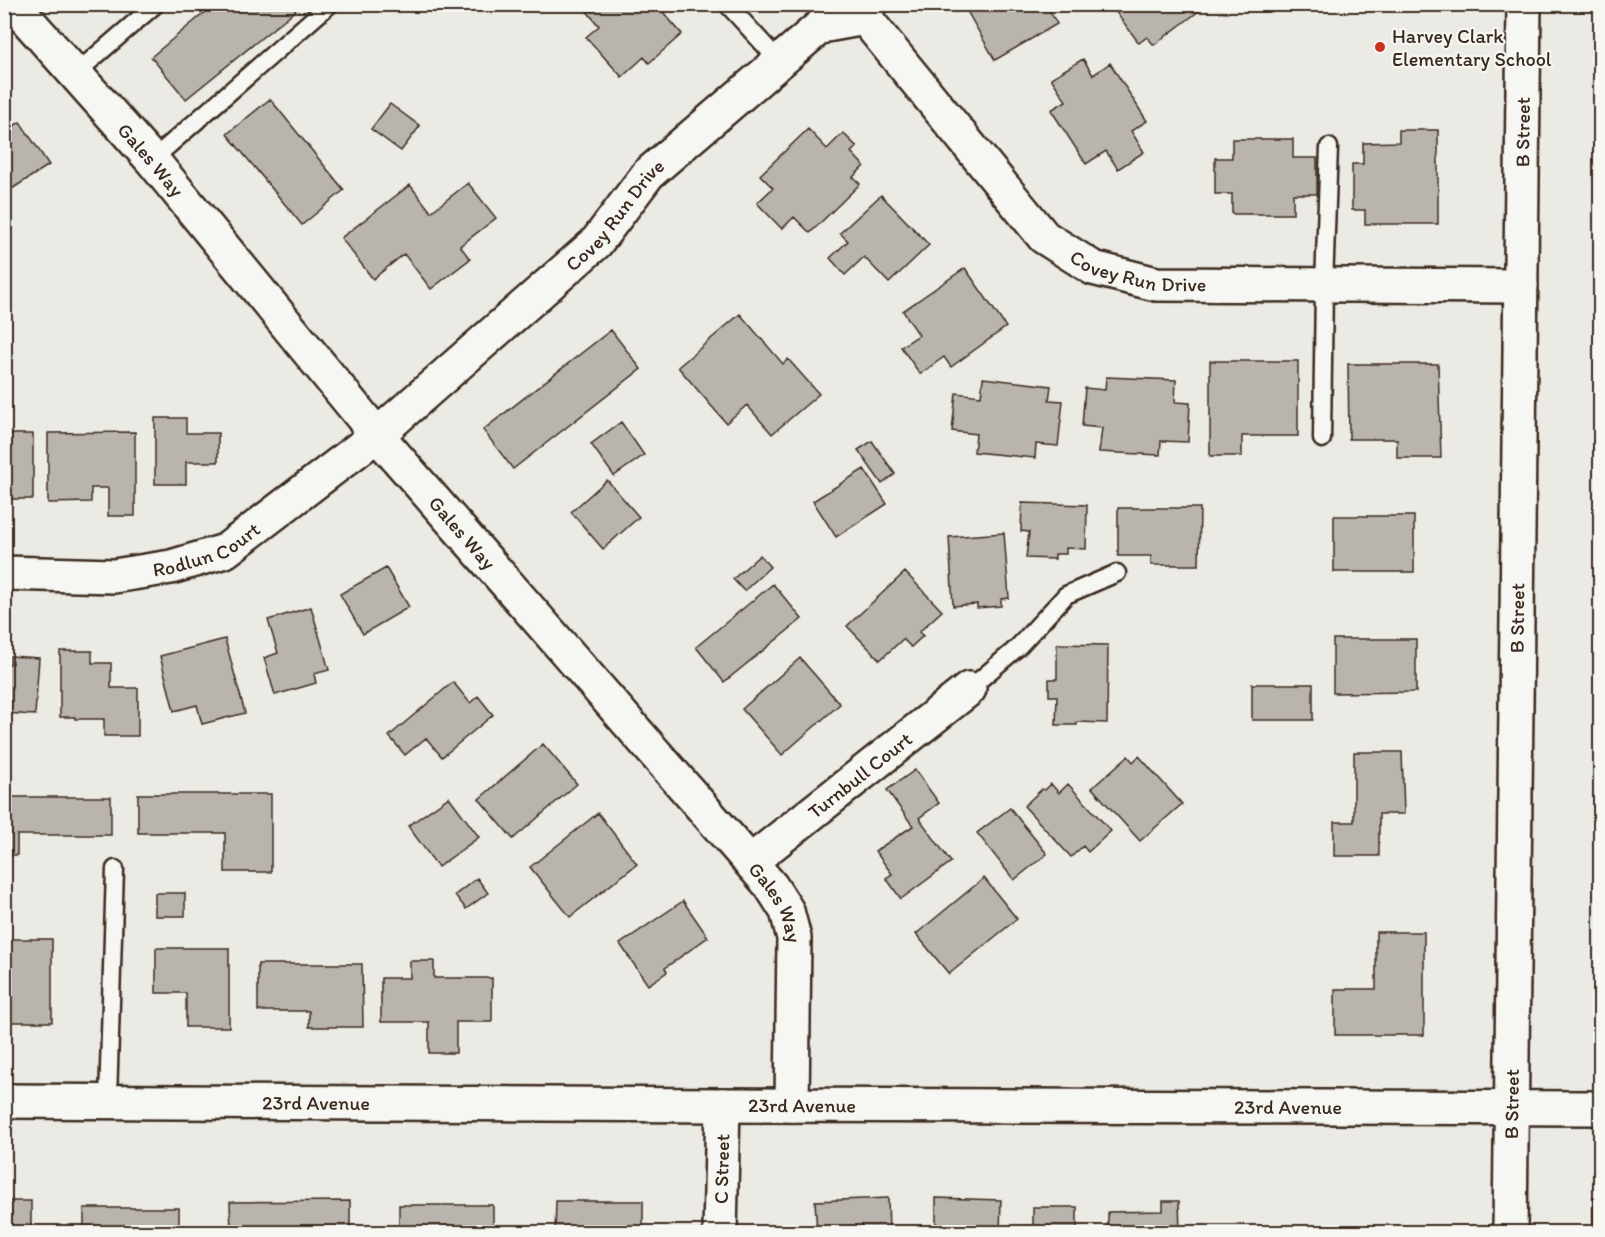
<svg xmlns="http://www.w3.org/2000/svg" width="1605" height="1237" viewBox="0 0 1605 1237" font-family="Itim,sans-serif">
	<rect width="100%" height="100%" fill="#ebeae5"/>
	<filter id="ink" filterUnits="userSpaceOnUse"><feTurbulence type="fractalNoise" baseFrequency=".0167" numOctaves="2"/><feDisplacementMap in="SourceGraphic" scale="12" xChannelSelector="R" yChannelSelector="G"/><feConvolveMatrix kernelMatrix="1 2 1 2 8 2 1 2 1" color-interpolation-filters="sRGB"/></filter>
	<g filter="url(#ink)">
		<path fill="#bab4ae" stroke="#3b2a1e" stroke-width="1.5" d="M 215,4 L 291,4 L 296,10 L 186,99 L 151,57 Z
			M 581,4 L 656,4 L 682,34 L 649,63 L 644,57 L 622,77 L 586,37 L 599,26 Z
			M 979,4 L 1046,4 L 1057,24 L 995,60 L 967,11 Z
			M 1124,4 L 1206,4 L 1207,5 L 1154,45 L 1147,37 L 1139,43 L 1115,11 Z
			M 1083,59 L 1093,75 L 1110,63 L 1147,121 L 1131,131 L 1144,152 L 1118,169 L 1106,151 L 1086,164 L 1051,110 L 1066,101 L 1051,78 Z
			M 270,99 L 344,190 L 302,225 L 227,134 Z
			M 390,104 L 420,126 L 401,151 L 371,129 Z
			M 20,122 L 49,165 L 4,194 L 4,132 Z
			M 808,129 L 827,149 L 843,133 L 857,147 L 851,152 L 864,166 L 853,177 L 860,184 L 810,233 L 794,217 L 782,229 L 757,203 L 773,188 L 760,175 Z
			M 1399,130 L 1438,130 L 1438,224 L 1365,224 L 1365,210 L 1352,210 L 1352,164 L 1363,164 L 1363,143 L 1399,142 Z
			M 1232,139 L 1293,139 L 1293,158 L 1317,158 L 1317,194 L 1293,194 L 1293,214 L 1232,214 L 1232,194 L 1215,194 L 1215,158 L 1232,158 Z
			M 468,183 L 496,218 L 460,246 L 470,259 L 431,289 L 404,254 L 373,279 L 341,238 L 410,185 L 431,212 Z
			M 881,195 L 929,245 L 889,283 L 864,257 L 845,275 L 830,258 L 848,241 L 840,233 Z
			M 965,268 L 1006,327 L 951,367 L 944,357 L 920,374 L 901,347 L 919,335 L 903,311 Z
			M 740,314 L 783,364 L 788,359 L 819,394 L 772,434 L 747,405 L 726,423 L 678,367 Z
			M 611,330 L 641,369 L 513,469 L 483,430 Z
			M 1210,361 L 1298,361 L 1298,436 L 1242,436 L 1242,456 L 1210,456 Z
			M 1348,364 L 1438,364 L 1441,458 L 1397,458 L 1397,439 L 1349,439 Z
			M 1106,377 L 1176,380 L 1175,402 L 1190,403 L 1188,442 L 1161,441 L 1160,455 L 1099,452 L 1102,428 L 1082,426 L 1085,388 L 1105,390 Z
			M 983,378 L 1051,386 L 1049,400 L 1063,401 L 1058,446 L 1036,444 L 1035,458 L 974,452 L 976,434 L 952,431 L 956,393 L 981,396 Z
			M 155,418 L 186,418 L 186,433 L 218,433 L 218,462 L 186,462 L 186,484 L 155,484 Z
			M 621,422 L 644,455 L 614,476 L 591,444 Z
			M 135,432 L 135,516 L 108,516 L 108,488 L 91,488 L 91,502 L 48,503 L 48,433 Z
			M 4,434 L 33,434 L 33,499 L 4,499 Z
			M 872,441 L 895,474 L 882,484 L 858,450 Z
			M 864,469 L 887,504 L 836,537 L 813,501 Z
			M 607,480 L 639,517 L 603,549 L 571,512 Z
			M 1022,503 L 1087,505 L 1086,549 L 1066,548 L 1066,554 L 1055,554 L 1055,559 L 1026,558 L 1029,532 L 1021,531 Z
			M 1118,508 L 1200,508 L 1199,565 L 1151,565 L 1151,556 L 1118,556 Z
			M 1334,516 L 1414,516 L 1414,572 L 1334,572 Z
			M 1004,533 L 1009,598 L 1001,599 L 1001,606 L 977,608 L 977,604 L 953,606 L 949,537 Z
			M 760,555 L 770,567 L 744,591 L 733,579 Z
			M 386,568 L 409,607 L 363,634 L 340,594 Z
			M 905,572 L 942,611 L 919,632 L 923,636 L 911,647 L 903,639 L 880,660 L 847,626 Z
			M 773,584 L 802,619 L 724,682 L 696,647 Z
			M 311,607 L 329,670 L 314,674 L 316,683 L 275,695 L 264,658 L 278,653 L 268,620 Z
			M 225,639 L 245,713 L 202,724 L 197,705 L 174,711 L 160,656 Z
			M 1333,639 L 1416,639 L 1416,692 L 1333,693 Z
			M 1057,644 L 1108,645 L 1107,723 L 1077,722 L 1077,725 L 1056,725 L 1057,696 L 1049,696 L 1049,679 L 1057,679 Z
			M 60,651 L 92,651 L 92,663 L 111,663 L 111,688 L 138,688 L 138,736 L 104,736 L 104,719 L 75,719 L 75,717 L 60,717 Z
			M 10,656 L 39,658 L 35,715 L 4,713 L 4,663 L 10,664 Z
			M 800,658 L 840,704 L 782,755 L 742,709 Z
			M 453,682 L 470,703 L 478,696 L 493,715 L 442,757 L 426,738 L 405,755 L 389,736 Z
			M 1252,684 L 1313,684 L 1313,720 L 1252,720 Z
			M 543,744 L 577,784 L 513,839 L 479,799 Z
			M 1354,752 L 1402,752 L 1404,814 L 1379,814 L 1379,856 L 1334,856 L 1334,822 L 1354,822 Z
			M 1128,756 L 1133,762 L 1139,756 L 1182,804 L 1140,841 L 1092,788 Z
			M 915,770 L 939,803 L 919,818 L 951,862 L 901,899 L 886,878 L 892,874 L 875,851 L 913,826 L 887,790 Z
			M 1051,784 L 1059,793 L 1068,784 L 1111,831 L 1088,852 L 1083,846 L 1071,857 L 1024,806 L 1042,789 L 1045,790 Z
			M 138,794 L 271,794 L 271,872 L 225,872 L 225,833 L 138,833 Z
			M 4,797 L 111,797 L 111,835 L 17,835 L 17,855 L 4,855 Z
			M 449,797 L 479,837 L 438,867 L 408,826 Z
			M 1599,802 L 1600,802 L 1600,867 L 1599,867 Z
			M 1010,808 L 1047,854 L 1014,880 L 977,833 Z
			M 598,813 L 637,864 L 570,917 L 530,867 Z
			M 477,878 L 488,893 L 466,909 L 455,895 Z
			M 984,878 L 1017,919 L 949,974 L 916,934 Z
			M 155,893 L 185,893 L 185,916 L 155,916 Z
			M 683,901 L 708,937 L 665,968 L 667,972 L 648,985 L 620,944 Z
			M 1376,932 L 1424,932 L 1424,1035 L 1335,1035 L 1335,989 L 1376,989 Z
			M 5,939 L 52,939 L 52,1022 L 4,1022 Z
			M 156,948 L 229,948 L 229,1027 L 186,1027 L 186,993 L 156,993 Z
			M 410,961 L 434,961 L 434,978 L 492,978 L 492,1022 L 456,1022 L 456,1053 L 429,1053 L 429,1022 L 381,1022 L 381,978 L 410,978 Z
			M 258,964 L 362,964 L 363,1027 L 309,1027 L 309,1011 L 258,1011 Z
			M 1593,1197 L 1600,1197 L 1600,1232 L 1593,1232 Z
			M 888,1198 L 889,1232 L 817,1232 L 815,1201 Z
			M 936,1198 L 1001,1200 L 1000,1232 L 936,1232 Z
			M 4,1201 L 31,1201 L 31,1232 L 4,1232 Z
			M 350,1201 L 350,1232 L 231,1232 L 230,1202 Z
			M 556,1201 L 643,1201 L 643,1232 L 555,1232 Z
			M 1163,1201 L 1179,1201 L 1180,1232 L 1108,1232 L 1108,1212 L 1163,1211 Z
			M 399,1205 L 493,1205 L 493,1232 L 399,1232 Z
			M 1033,1207 L 1077,1207 L 1077,1232 L 1033,1232 Z
			M 84,1208 L 179,1208 L 179,1232 L 84,1232 Z"/>
		<g fill="none" stroke-linecap="round" stroke-linejoin="round">
			<defs>
				<path id="service" d="M 727,4 L 780,62
					M 75,74 L 156,4
					M 152,160 L 330,4
					M 1322,439 L 1324,285 L 1329,147
					M 969,689 L 1017,648 L 1066,595 L 1117,573
					M 108,1101 L 115,869"/>
				<g id="minor">
					<path id="s1" d="M 13,4 L 152,160 L 377,435 L 771,886 L 787,911 L 794,938 L 792,1105"/>
					<path id="s2" d="M 865,18 L 1044,237 L 1093,268 L 1156,284 L 1521,286"/>
					<path id="s3" d="M 4,573 L 114,576 L 171,567 L 225,551 L 377,435 L 596,243 L 648,174 L 821,26 L 865,18 L 869,4"/>
					<path id="s4" d="M 750,862 L 969,689"/>
					<path id="s5" d="M 4,1101 L 723,1105 L 1600,1108"/>
					<path id="s6" d="M 720,1232 L 723,1105"/>
					<path id="s7" d="M 1510,1232 L 1524,4"/>
				</g>
			</defs>
			<use href="#service" stroke="#3b2a1e" stroke-width="21"/>
			<use href="#minor" stroke="#3b2a1e" stroke-width="38"/>
			<use href="#service" stroke="#f6f6f2" stroke-width="16"/>
			<use href="#minor" stroke="#f6f6f2" stroke-width="33"/>
		</g>
	</g>
	<circle fill="#c8321e" stroke="#f6f6f2" stroke-width="2" cx="1380" cy="47" r="6"/>
	<g text-anchor="middle" dominant-baseline="central" stroke-width="4.5" stroke-linejoin="round" paint-order="stroke">
		<g font-size="20" fill="#3b2a1e" stroke="#f6f6f2" text-anchor="start">
			<text x="1392" y="36">Harvey Clark<tspan x="1392" dy="23">Elementary School</tspan></text>
		</g>
		<g font-size="20" fill="#3b2a1e" stroke="#f6f6f2">
			<text stroke="none"><textPath href="#s7" startOffset="1100">B Street</textPath></text>
			<text stroke="none"><textPath href="#s1" startOffset="208">Gales Way</textPath></text>
			<text stroke="none"><textPath href="#s3" startOffset="740">Covey Run Drive</textPath></text>
			<text stroke="none"><textPath href="#s2" startOffset="386">Covey Run Drive</textPath></text>
			<text stroke="none"><textPath href="#s1" startOffset="694">Gales Way</textPath></text>
			<text stroke="none"><textPath href="#s3" startOffset="207">Rodlun Court</textPath></text>
			<text stroke="none"><textPath href="#s7" startOffset="614">B Street</textPath></text>
			<text stroke="none"><textPath href="#s4" startOffset="140">Turnbull Court</textPath></text>
			<text stroke="none"><textPath href="#s1" startOffset="1180">Gales Way</textPath></text>
			<text stroke="none"><textPath href="#s5" startOffset="312">23rd Avenue</textPath></text>
			<text stroke="none"><textPath href="#s7" startOffset="128">B Street</textPath></text>
			<text stroke="none"><textPath href="#s5" startOffset="798">23rd Avenue</textPath></text>
			<text stroke="none"><textPath href="#s5" startOffset="1284">23rd Avenue</textPath></text>
			<text stroke="none"><textPath href="#s6" startOffset="63">C Street</textPath></text>
		</g>
	</g>
	<rect width="1605" height="1237" fill="none" stroke="#f6f6f2" stroke-width="24"/>
	<rect x="12" y="12" width="1581" height="1213" fill="none" stroke="#3b2a1e" stroke-width="2" filter="url(#ink)"/>
</svg>
